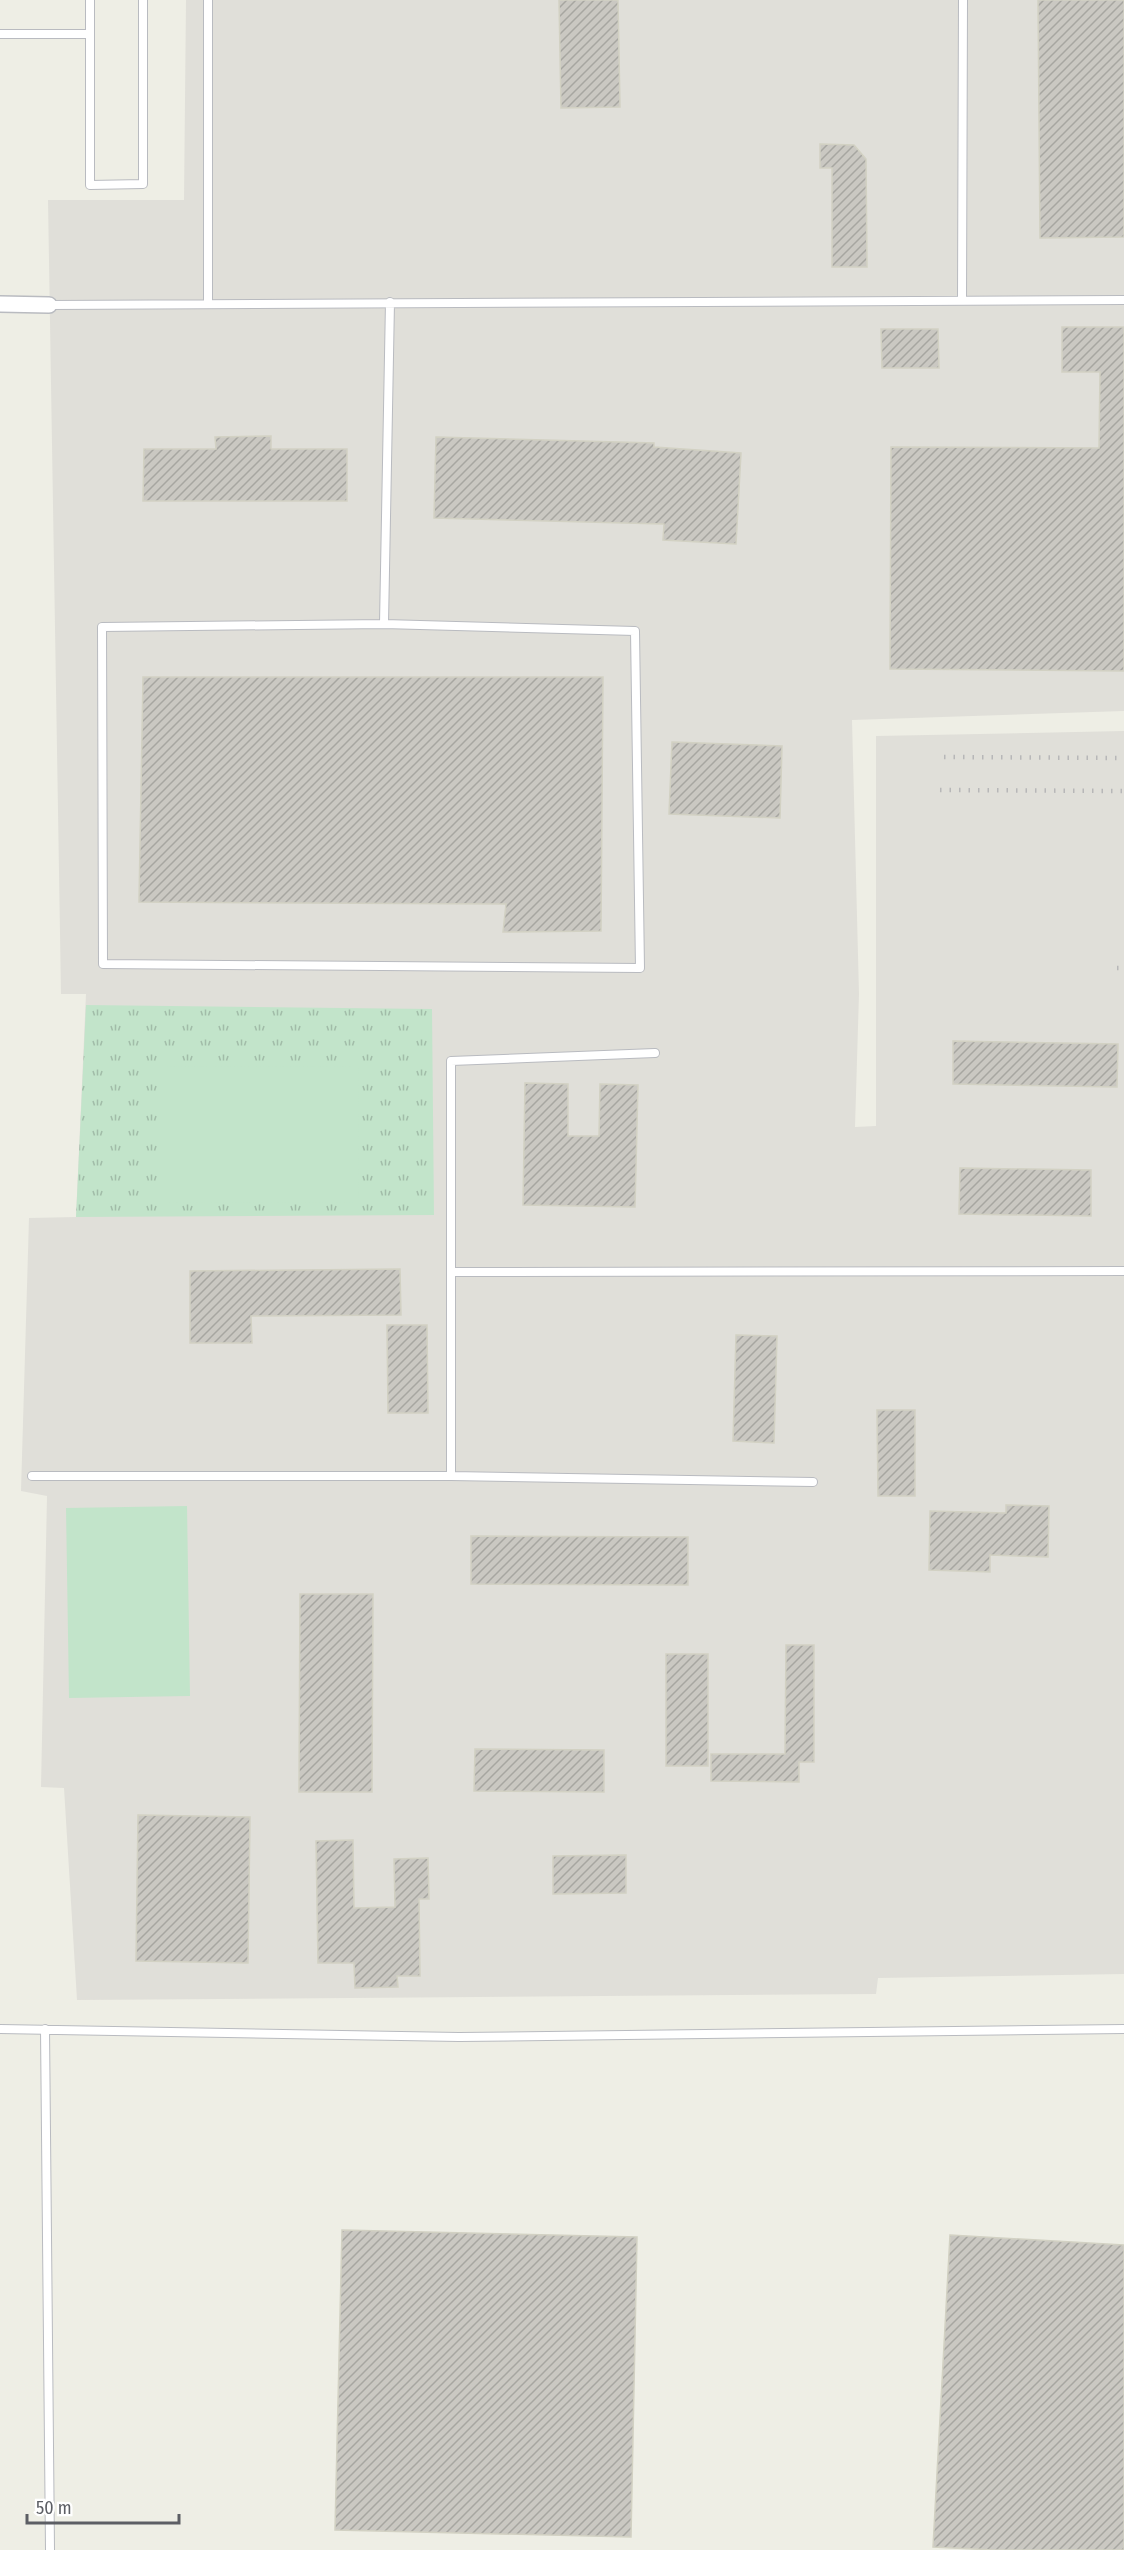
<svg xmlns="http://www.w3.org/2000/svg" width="1124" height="2550" viewBox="0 0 1124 2550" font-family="'Fira Sans Condensed',sans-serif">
	<defs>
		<pattern id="grass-tufts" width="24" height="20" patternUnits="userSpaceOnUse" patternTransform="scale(1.5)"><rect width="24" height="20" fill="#c2e4ca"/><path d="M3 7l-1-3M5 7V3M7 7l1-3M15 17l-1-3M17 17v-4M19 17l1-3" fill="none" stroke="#a1bca8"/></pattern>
		<pattern id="building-hatch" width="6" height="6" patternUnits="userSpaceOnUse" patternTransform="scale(1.5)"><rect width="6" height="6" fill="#cac8c2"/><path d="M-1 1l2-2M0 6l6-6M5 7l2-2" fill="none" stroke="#a7a6a1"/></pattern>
	</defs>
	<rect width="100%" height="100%" fill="#eeeee5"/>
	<path fill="#e0dfd9" d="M 186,0 L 1124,0 L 1124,711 L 852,720 L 859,994 L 855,1127 L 876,1126 L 876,736 L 1124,731 L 1124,1974 L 878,1978 L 876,1994 L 77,2000 L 64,1788 L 41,1787 L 47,1496 L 21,1491 L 29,1218 L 76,1217 L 86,994 L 61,994 L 48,200 L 184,200 Z"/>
	<path fill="url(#grass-tufts)" d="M 86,1005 L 432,1009 L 434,1215 L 76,1217 Z"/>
	<path fill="#c2e4ca" d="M 358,1066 L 359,1202 L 162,1203 L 162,1067 Z
		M 187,1506 L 190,1696 L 69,1698 L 66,1508 Z"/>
	<path fill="url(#building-hatch)" stroke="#d2d1c3" stroke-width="1.5" d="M 559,0 L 618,0 L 620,107 L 561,108 Z
		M 1038,0 L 1124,0 L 1124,237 L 1040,238 Z
		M 820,144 L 854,145 L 866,159 L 867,267 L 832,267 L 832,168 L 820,168 Z
		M 1062,327 L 1124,327 L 1124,671 L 890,669 L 891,447 L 1099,448 L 1100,372 L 1062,372 Z
		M 881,329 L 938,329 L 939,368 L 882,368 Z
		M 271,436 L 271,449 L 347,449 L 347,501 L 143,501 L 144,449 L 216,449 L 215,437 Z
		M 436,437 L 654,443 L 654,447 L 741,453 L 736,544 L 663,540 L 664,524 L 434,518 Z
		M 143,677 L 603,677 L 601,931 L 503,932 L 506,904 L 139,902 Z
		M 672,742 L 782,746 L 780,818 L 669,814 Z
		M 953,1041 L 1118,1044 L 1117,1087 L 953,1084 Z
		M 525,1083 L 568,1084 L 568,1136 L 599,1136 L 600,1084 L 638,1085 L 635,1207 L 523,1205 Z
		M 960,1168 L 1091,1170 L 1091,1216 L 959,1214 Z
		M 400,1269 L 401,1315 L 251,1316 L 252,1343 L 190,1343 L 190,1271 Z
		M 387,1325 L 427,1325 L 428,1413 L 388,1413 Z
		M 736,1335 L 777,1336 L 774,1443 L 733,1441 Z
		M 877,1410 L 915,1410 L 915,1496 L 878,1496 Z
		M 1006,1505 L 1049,1506 L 1048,1557 L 990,1555 L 990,1572 L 929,1570 L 930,1511 L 1006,1513 Z
		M 471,1536 L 688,1537 L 688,1585 L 471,1584 Z
		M 300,1594 L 373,1594 L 372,1792 L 299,1792 Z
		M 786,1645 L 814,1645 L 814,1762 L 799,1762 L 799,1782 L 711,1781 L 711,1754 L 785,1754 Z
		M 666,1654 L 708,1654 L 708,1766 L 666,1766 Z
		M 475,1749 L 604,1750 L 604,1792 L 474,1791 Z
		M 138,1815 L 250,1817 L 248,1963 L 136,1961 Z
		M 353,1840 L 354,1908 L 395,1907 L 394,1859 L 428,1858 L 429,1899 L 419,1899 L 420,1976 L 397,1976 L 398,1987 L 355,1988 L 354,1963 L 318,1963 L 316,1841 Z
		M 626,1855 L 626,1893 L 553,1894 L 553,1856 Z
		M 342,2230 L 637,2237 L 631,2537 L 335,2530 Z
		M 950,2235 L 1124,2245 L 1124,2550 L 993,2550 L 933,2547 Z"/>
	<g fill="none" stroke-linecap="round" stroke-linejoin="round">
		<defs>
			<path id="lane" d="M 90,0 L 90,185 L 143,184 L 143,0
				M 208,0 L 208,303
				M 0,34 L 90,34
				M 962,301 L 963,0
				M 49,305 L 1124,300
				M 384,624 L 102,627 L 103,964 L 640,968 L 635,631 L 384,624 L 390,302
				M 451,1272 L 1124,1271
				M 32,1476 L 451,1476 L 813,1482
				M 451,1476 L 451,1061 L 655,1053
				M 0,2029 L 459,2037 L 1124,2029
				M 45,2029 L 50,2550"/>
			<path id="street" d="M 0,304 L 49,305"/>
		</defs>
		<use href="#lane" stroke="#b9bbc0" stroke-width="10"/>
		<use href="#street" stroke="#b9bbc0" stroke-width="18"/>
		<use href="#lane" stroke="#fff" stroke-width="8"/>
		<use href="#street" stroke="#fff" stroke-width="15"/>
		<path stroke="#b7b7b8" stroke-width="4.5" stroke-dasharray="1.5 8" stroke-linecap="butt" d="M 944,757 L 1124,758
			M 940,790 L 1124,791
			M 1117,968 L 1124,968"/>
	</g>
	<path d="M27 2514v9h152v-9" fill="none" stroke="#5c5e64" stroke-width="3"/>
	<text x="36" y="2514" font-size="18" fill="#5c5e64" stroke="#ffffff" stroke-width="4.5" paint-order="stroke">50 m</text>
</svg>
